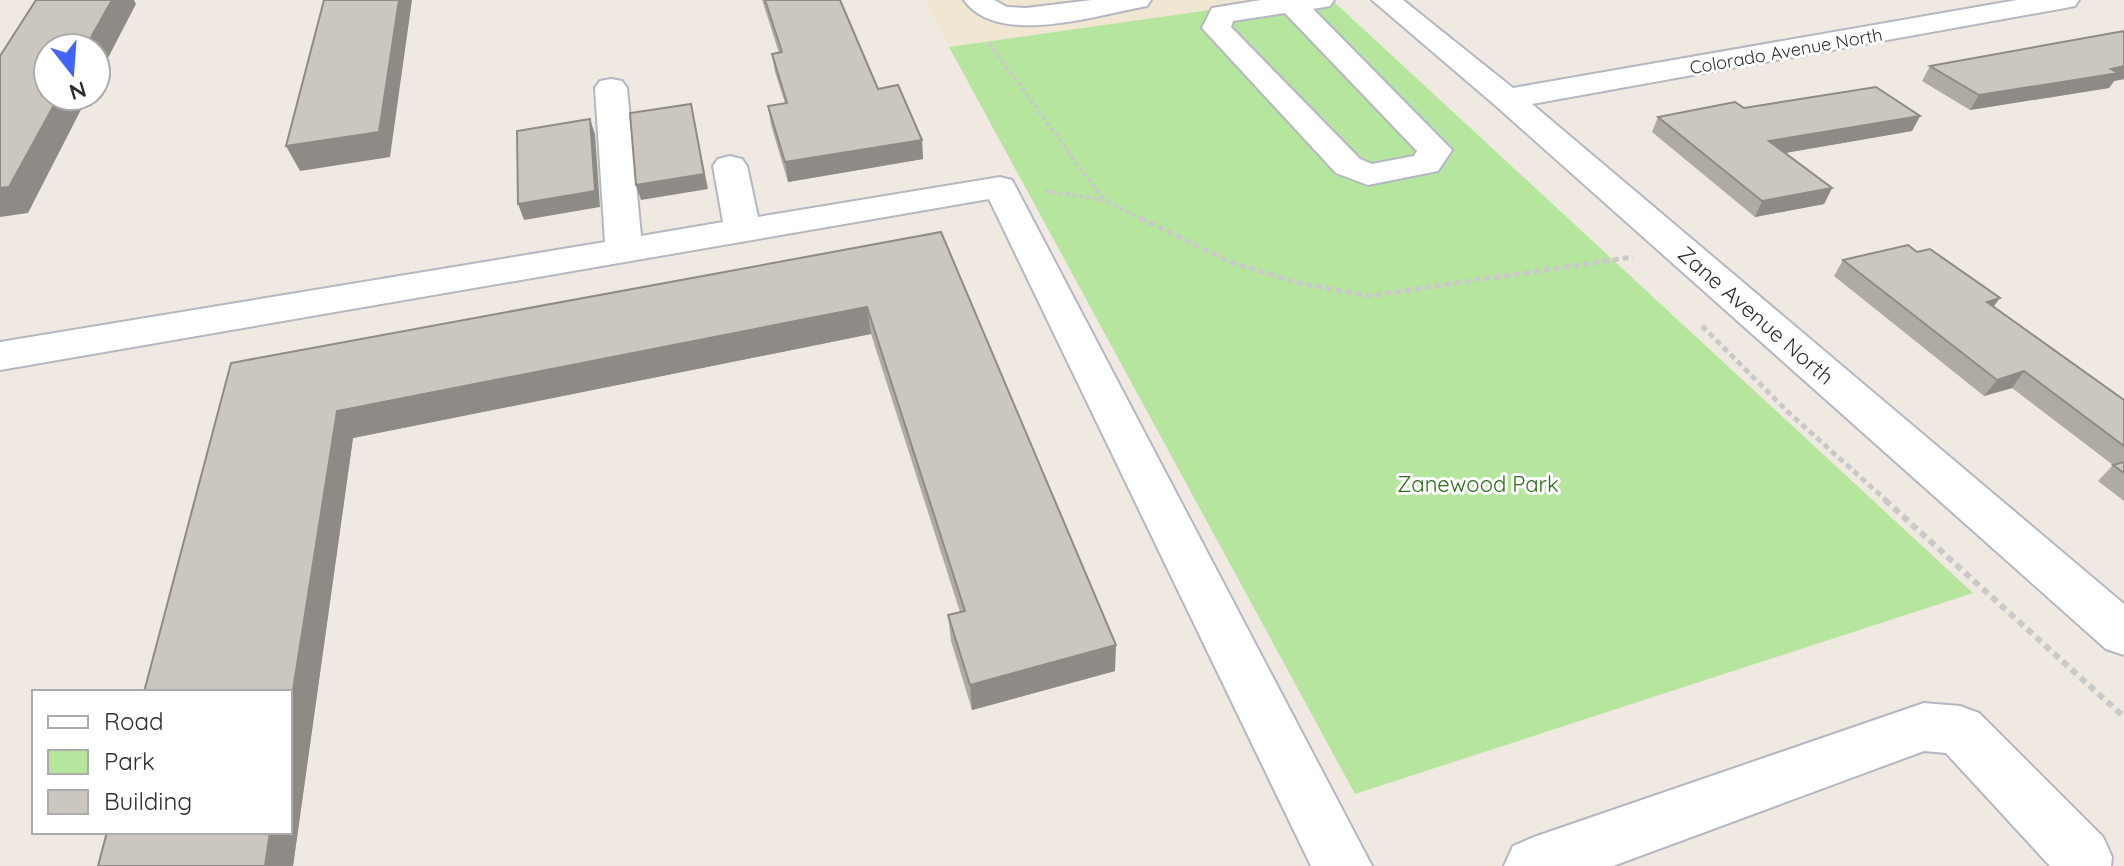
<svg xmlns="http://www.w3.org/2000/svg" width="2124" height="866" viewBox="0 0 2124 866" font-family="Quicksand,sans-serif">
	<rect width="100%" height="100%" fill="#efe9e1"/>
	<path fill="#f0e6d1" d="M 925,0 L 1281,0 L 949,47 Z"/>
	<path fill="#b6e59e" d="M 1281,0 L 1332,0 L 1973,593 L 1355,794 L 949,47 Z"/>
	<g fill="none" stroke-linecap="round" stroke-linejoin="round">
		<defs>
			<path id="minor" d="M 964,0 L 994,0 L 1007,7 L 1026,8 L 1092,0 L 1151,0 L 1147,6 L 1137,8 C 1091,17 996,46 964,0 Z
				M 1261,0 L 1334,0 L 1330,6 L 1313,9 L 1452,150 L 1438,171 L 1368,185 L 1336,173 L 1202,28 L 1212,8 ZM 1285,13 L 1417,151 L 1414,156 L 1372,164 L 1360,159 L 1231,27 L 1233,21 Z
				M 1372,0 L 1403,0 L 1513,88 L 2017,0 L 2079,0 L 2075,6 L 2065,8 L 1532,104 L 2124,604 L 2124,655 L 2106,649 L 1496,106 Z
				M 611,79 L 622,81 L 627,88 L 641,236 L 723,222 L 713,166 L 718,159 L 730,156 L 742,159 L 747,166 L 758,217 L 1000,177 L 1012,180 L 1372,866 L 1311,866 L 989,199 L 0,370 L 0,342 L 605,242 L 595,88 L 600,81 Z
				M 1924,703 L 1960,706 L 1979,713 L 2103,837 L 2112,857 L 2111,866 L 2050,866 L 1946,753 L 1924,751 L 1613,866 L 1504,866 L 1513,846 L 1534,837 Z"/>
		</defs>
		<use href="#minor" stroke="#b4b7c1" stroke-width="4"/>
		<path stroke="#c9c9c9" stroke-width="4" stroke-dasharray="4 3" stroke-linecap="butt" d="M 989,43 L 1103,199
			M 1045,191 L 1104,200 L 1144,220"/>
		<path stroke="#c9c9c9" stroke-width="5" stroke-dasharray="6 4" stroke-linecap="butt" d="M 1140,218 L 1230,262 L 1298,283 L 1369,296 L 1633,257
			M 1702,326 L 1788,412 L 1888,502"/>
		<path stroke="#c9c9c9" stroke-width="6" stroke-dasharray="7 5" stroke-linecap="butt" d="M 1885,500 L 2124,717"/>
		<use href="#minor" fill="#fff" fill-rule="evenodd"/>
	</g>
	<path fill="#afaba4" d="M 762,0 L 840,0 L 878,89 L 922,140 L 923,159 L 788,182 L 771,125 L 768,106 L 785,103 L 775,72 L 772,54 L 779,53 Z
		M 2124,31 L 2124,79 L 2114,81 L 2109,88 L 1970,110 L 1922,81 L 1930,66 Z
		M 1744,108 L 1920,116 L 1912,131 L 1784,153 L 1832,188 L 1824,204 L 1755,217 L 1652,132 L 1658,117 Z
		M 941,232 L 1115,671 L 972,710 L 951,641 L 948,615 L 960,612 L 871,334 L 353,438 L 293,866 L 98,866 L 231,363 Z
		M 1843,260 L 1994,307 L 2124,400 L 2124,501 L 2098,481 L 2113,465 L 2012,388 L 1984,396 L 1834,276 Z"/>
	<path fill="#8e8b86" d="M 112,0 L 134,0 L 136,4 L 96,81 L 96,48 L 85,48 Z
		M 399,0 L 412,0 L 390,157 L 300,171 L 286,146 Z
		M 2124,66 L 2124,79 L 2114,81 L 2109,88 L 1970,110 L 1979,95 Z
		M 59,96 L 88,96 L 28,213 L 0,217 L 0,188 Z
		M 691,104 L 708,189 L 641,200 L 636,185 Z
		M 1920,116 L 1912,131 L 1762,157 L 1769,141 Z
		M 590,119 L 595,134 L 600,207 L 524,220 L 518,204 Z
		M 922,140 L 923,159 L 788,182 L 785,162 Z
		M 1832,188 L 1824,204 L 1755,217 L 1762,201 Z
		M 2000,298 L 1988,314 L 1987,302 Z
		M 867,307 L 871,334 L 353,438 L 293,866 L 265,866 L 270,832 L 290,832 L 290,709 L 337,411 Z
		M 2024,371 L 2012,388 L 1984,396 L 1997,380 Z
		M 1116,645 L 1115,671 L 972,710 L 970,685 Z"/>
	<path fill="#cbc7bf" stroke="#8e8b86" stroke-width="2" d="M 36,0 L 112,0 L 85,48 L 48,48 L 48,96 L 59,96 L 9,187 L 0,188 L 0,56 Z
		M 324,0 L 399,0 L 379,132 L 286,146 Z
		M 765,0 L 840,0 L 878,89 L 898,85 L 922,140 L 785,162 L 768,106 L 787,103 L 772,54 L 782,52 Z
		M 2124,31 L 2124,66 L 2111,69 L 2119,73 L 1979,95 L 1930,66 Z
		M 1876,87 L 1920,116 L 1769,141 L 1832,188 L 1762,201 L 1658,117 L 1735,102 L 1744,108 Z
		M 691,104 L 704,174 L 636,185 L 630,113 Z
		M 590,119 L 595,191 L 518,204 L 517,131 Z
		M 941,232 L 1116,645 L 970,685 L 948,615 L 965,611 L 867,307 L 337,411 L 290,709 L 290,692 L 144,692 L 231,363 Z
		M 1908,245 L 1917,252 L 1930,249 L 2000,298 L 1987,302 L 2124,400 L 2124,446 L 2024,371 L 1997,380 L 1843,260 Z
		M 2124,462 L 2124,473 L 2113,465 Z
		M 107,832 L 270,832 L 265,866 L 98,866 Z"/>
	<g text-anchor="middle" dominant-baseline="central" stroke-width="6" stroke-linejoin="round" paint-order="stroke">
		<g font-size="18" fill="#2e2e2e" stroke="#fff">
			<text transform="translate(1786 51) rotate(-10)">Colorado Avenue North</text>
		</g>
		<g font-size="22" fill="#2e2e2e" stroke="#fff">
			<text transform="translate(1756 315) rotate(41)">Zane Avenue North</text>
		</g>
		<g font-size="22" fill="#2c6e1b" stroke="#fff">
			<text x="1478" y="484">Zanewood Park</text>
		</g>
	</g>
	<rect x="32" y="690" width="260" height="144" fill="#ffffff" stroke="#ababab" stroke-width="2"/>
	<rect x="48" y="716" width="40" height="12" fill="#ffffff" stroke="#ababab" stroke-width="2"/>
	<text x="104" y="730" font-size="24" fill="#2e2e2e">Road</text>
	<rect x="48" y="750" width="40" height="24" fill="#b6e59e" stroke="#ababab" stroke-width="2"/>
	<text x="104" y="770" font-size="24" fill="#2e2e2e">Park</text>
	<rect x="48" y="790" width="40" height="24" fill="#cbc7bf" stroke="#ababab" stroke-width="2"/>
	<text x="104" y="810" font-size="24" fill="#2e2e2e">Building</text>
	<g transform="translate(72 72) rotate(163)"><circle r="38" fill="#ffffff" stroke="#ababab" stroke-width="2"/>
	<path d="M0-6L14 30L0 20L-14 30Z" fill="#4264fb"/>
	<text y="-12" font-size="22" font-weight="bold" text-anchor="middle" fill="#2e2e2e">N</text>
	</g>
</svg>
